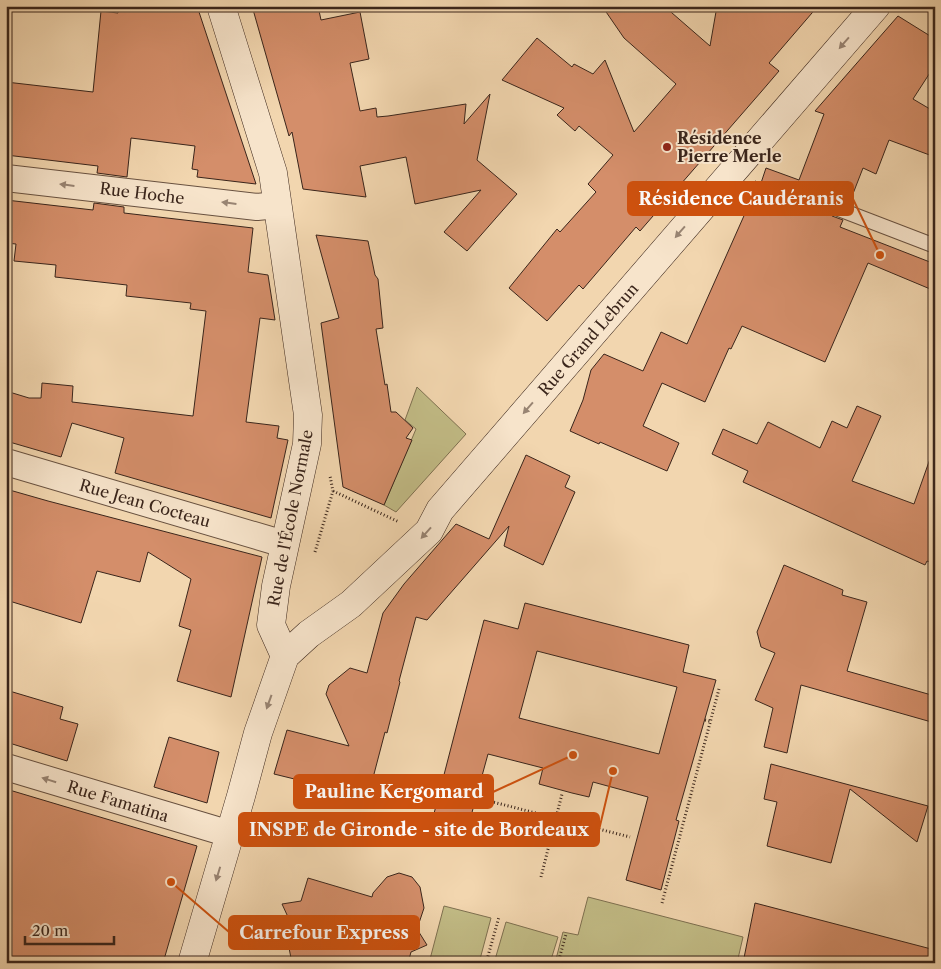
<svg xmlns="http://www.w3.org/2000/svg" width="941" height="969" viewBox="0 0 941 969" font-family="'Libre Caslon Text',serif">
	<rect width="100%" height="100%" fill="#f2d6af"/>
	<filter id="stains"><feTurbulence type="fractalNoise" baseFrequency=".004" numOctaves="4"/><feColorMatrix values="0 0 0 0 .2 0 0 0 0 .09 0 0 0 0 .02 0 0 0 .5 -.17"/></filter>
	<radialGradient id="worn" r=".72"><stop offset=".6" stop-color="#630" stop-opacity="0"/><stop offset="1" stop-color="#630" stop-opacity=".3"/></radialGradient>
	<path fill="#c2bc86" stroke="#7e7050" d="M 417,387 L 466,434 L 396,512 L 384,505 L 416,429 L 405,420 Z
		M 588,897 L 743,937 L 737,963 L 555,963 L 563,932 L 578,935 Z
		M 444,906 L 491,918 L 479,963 L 429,963 Z
		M 506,922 L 558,937 L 550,963 L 494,963 Z"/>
	<path fill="#d48e6a" stroke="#3a251b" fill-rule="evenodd" d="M 118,6 L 197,6 L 256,184 L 197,177 L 198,170 L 192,169 L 195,146 L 131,138 L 127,177 L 97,173 L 98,166 L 6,155 L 6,82 L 93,92 L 101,11 L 118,13 Z
		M 252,6 L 318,6 L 321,20 L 360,12 L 369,59 L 350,63 L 360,111 L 376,108 L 377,117 L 388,116 L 466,104 L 464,124 L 490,94 L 477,160 L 517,194 L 467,251 L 444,232 L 481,190 L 415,204 L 406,157 L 360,166 L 366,197 L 303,189 L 292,132 L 289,136 Z
		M 602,6 L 664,6 L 710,46 L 717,6 L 818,6 L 769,63 L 779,71 L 761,92 L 640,231 L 636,227 L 583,289 L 579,285 L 547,321 L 509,288 L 557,229 L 560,232 L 596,192 L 588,184 L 613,155 L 579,126 L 575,131 L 557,115 L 564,108 L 502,80 L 537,38 L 572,67 L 574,64 L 593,74 L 605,60 L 634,132 L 676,84 L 624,38 Z
		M 898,16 L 935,39 L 935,65 L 913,99 L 935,112 L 935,157 L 889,140 L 876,174 L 863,168 L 849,204 L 834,200 L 828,204 L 827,209 L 832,216 L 843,220 L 840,227 L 935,264 L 935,291 L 868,263 L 825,362 L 742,326 L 731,349 L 729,348 L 705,402 L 662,383 L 643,426 L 679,443 L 667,471 L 600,442 L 599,444 L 570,431 L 583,400 L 591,370 L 604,354 L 643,371 L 661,332 L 687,344 L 747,209 L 745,208 L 755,181 L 761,183 L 766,168 L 799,180 L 824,114 L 815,111 Z
		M 6,200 L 93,210 L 94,203 L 124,207 L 124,213 L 253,228 L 248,272 L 268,275 L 275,320 L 260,318 L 246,422 L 279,426 L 277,438 L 288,440 L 271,518 L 115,473 L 124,438 L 72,423 L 61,457 L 6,441 L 6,391 L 29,398 L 41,398 L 42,383 L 73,386 L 72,402 L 193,416 L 206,311 L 190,309 L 191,303 L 126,296 L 127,285 L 55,277 L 56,265 L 14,261 L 16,244 L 6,243 Z
		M 316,235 L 368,241 L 375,275 L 378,279 L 383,328 L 376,329 L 385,385 L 387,384 L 391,412 L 396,412 L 413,428 L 406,438 L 412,440 L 384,505 L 343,487 L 321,323 L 339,318 Z
		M 857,406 L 881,416 L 852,481 L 914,504 L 931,456 L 935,457 L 935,564 L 927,561 L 925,565 L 743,482 L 748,471 L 712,454 L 723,429 L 757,444 L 768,422 L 820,448 L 832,421 L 847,428 Z
		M 526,455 L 570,476 L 565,487 L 575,492 L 543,565 L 504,546 L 509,526 L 427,620 L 416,617 L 399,681 L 400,682 L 387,733 L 385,732 L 368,797 L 274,774 L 287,730 L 349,746 L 326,694 L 329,685 L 350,668 L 367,673 L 383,613 L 404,584 L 456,524 L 489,539 Z
		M 6,489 L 48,501 L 262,557 L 231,697 L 177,681 L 191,630 L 179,626 L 191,579 L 148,552 L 140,582 L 97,571 L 81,623 L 6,600 Z
		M 784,565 L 843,590 L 842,595 L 867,602 L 847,671 L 935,696 L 935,723 L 801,685 L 787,753 L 764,747 L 773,708 L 755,700 L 775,653 L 761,647 L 757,632 Z
		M 525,603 L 689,645 L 683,672 L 716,680 L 676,820 L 679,821 L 661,890 L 626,880 L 648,797 L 593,782 L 589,797 L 572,793 L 539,784 L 543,768 L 488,754 L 465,838 L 430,829 L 484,620 L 518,629 ZM 537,651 L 677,687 L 659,754 L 519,718 Z
		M 6,690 L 63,707 L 60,719 L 78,724 L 67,761 L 6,742 Z
		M 169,737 L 219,752 L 207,803 L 154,787 Z
		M 771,764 L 928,806 L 917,842 L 850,789 L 831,863 L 767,846 L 777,802 L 764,799 Z
		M 6,789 L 197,846 L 163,963 L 6,963 Z
		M 399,873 L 412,877 L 420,887 L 424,908 L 417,929 L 427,945 L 411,952 L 408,963 L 292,963 L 285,928 L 288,917 L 282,904 L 301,901 L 308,878 L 372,897 L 373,893 L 387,877 Z
		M 755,903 L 935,950 L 935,963 L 743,963 Z"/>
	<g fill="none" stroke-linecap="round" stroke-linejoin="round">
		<defs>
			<path id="lane" d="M 836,208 L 935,246"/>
			<path id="street" d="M 6,178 L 257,207 L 277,205
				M 6,462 L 284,544
				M 6,767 L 230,834"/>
			<path id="secondary" d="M 285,656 L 309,634 L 351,604 L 429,531 L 440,510 L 876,6
				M 192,963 L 241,796 L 258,733 L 285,656 L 271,625 L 276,586 L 307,444 L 308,415 L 273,173 L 221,6"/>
		</defs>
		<use href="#lane" stroke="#685140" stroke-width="16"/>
		<use href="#street" stroke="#685140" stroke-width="28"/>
		<use href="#secondary" stroke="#3a251b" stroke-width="29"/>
		<path stroke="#3a251b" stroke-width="3" stroke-dasharray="1 2.5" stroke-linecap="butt" d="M 333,491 L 399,522
			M 315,552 L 333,491 L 330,476
			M 705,720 L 710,721
			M 477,798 L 630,837
			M 541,877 L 562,794
			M 662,903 L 719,689
			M 486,963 L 499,917
			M 558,963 L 566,934"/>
		<use href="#lane" stroke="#f7e4cb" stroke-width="14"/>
		<use href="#street" stroke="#f7e4cb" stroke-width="26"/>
		<use href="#secondary" stroke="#f7e4cb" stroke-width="28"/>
	</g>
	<defs><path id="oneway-solid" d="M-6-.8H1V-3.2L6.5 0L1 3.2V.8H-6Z" transform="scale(1.25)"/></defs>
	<g fill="#988473">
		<use href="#oneway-solid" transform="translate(844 43) rotate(131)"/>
		<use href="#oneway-solid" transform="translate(67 185) rotate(-173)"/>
		<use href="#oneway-solid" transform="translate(229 203) rotate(-173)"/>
		<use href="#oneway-solid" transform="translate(680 232) rotate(131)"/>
		<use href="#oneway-solid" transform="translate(528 408) rotate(131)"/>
		<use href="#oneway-solid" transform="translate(426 533) rotate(132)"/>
		<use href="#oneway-solid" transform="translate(269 702) rotate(110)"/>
		<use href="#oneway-solid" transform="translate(49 780) rotate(-163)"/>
		<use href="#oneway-solid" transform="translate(218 874) rotate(107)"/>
	</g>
	<circle fill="#8f2418" stroke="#f7e4cb" stroke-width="2" cx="667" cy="147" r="5"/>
	<g text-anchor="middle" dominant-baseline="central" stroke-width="4" stroke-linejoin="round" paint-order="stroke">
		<g font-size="16" font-weight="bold" fill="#3a251b" stroke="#f7e4cb" text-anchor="start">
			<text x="677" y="138">Résidence<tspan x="677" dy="18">Pierre Merle</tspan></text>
		</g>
		<g font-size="16" fill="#3a251b" stroke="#f7e4cb">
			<text transform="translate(142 193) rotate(7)">Rue Hoche</text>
			<text transform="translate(588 339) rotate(-49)">Rue Grand Lebrun</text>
			<text transform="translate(145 503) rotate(16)">Rue Jean Cocteau</text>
			<text transform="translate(290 518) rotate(-79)">Rue de l'École Normale</text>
			<text transform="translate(118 801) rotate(17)">Rue Famatina</text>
		</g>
	</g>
	<path fill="none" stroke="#ce510e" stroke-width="2" d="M880 255L853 199M573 755L493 792M613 771L599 830M171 882L229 932"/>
	<g fill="#ce510e" stroke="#f7e4cb" stroke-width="2">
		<circle cx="880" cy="255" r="5"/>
		<circle cx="573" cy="755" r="5"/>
		<circle cx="613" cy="771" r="5"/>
		<circle cx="171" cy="882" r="5"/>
	</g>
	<g fill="#ce510e" stroke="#ce510e" stroke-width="2">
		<rect x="628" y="182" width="225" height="33" rx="5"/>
		<rect x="294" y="775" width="199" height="33" rx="5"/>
		<rect x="239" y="813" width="360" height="33" rx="5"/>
		<rect x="229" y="916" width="190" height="33" rx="5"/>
	</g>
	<g font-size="18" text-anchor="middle" font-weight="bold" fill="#fff">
		<text x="741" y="205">Résidence Caudéranis</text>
		<text x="394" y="798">Pauline Kergomard</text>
		<text x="419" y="836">INSPE de Gironde - site de Bordeaux</text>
		<text x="324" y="939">Carrefour Express</text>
	</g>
	<rect width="941" height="969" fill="none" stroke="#f2d6af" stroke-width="25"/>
	<rect x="8" y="8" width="926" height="954" fill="none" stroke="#3a251b" stroke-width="2.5"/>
	<rect x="12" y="12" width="916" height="944" fill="none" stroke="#3a251b"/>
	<path d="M25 936v8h89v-8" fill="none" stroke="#3a251b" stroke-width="2.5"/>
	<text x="32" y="936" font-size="15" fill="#3a251b" stroke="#f7e4cb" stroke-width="4" paint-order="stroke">20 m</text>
	<rect width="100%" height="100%" filter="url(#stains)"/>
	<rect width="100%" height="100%" fill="url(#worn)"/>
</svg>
